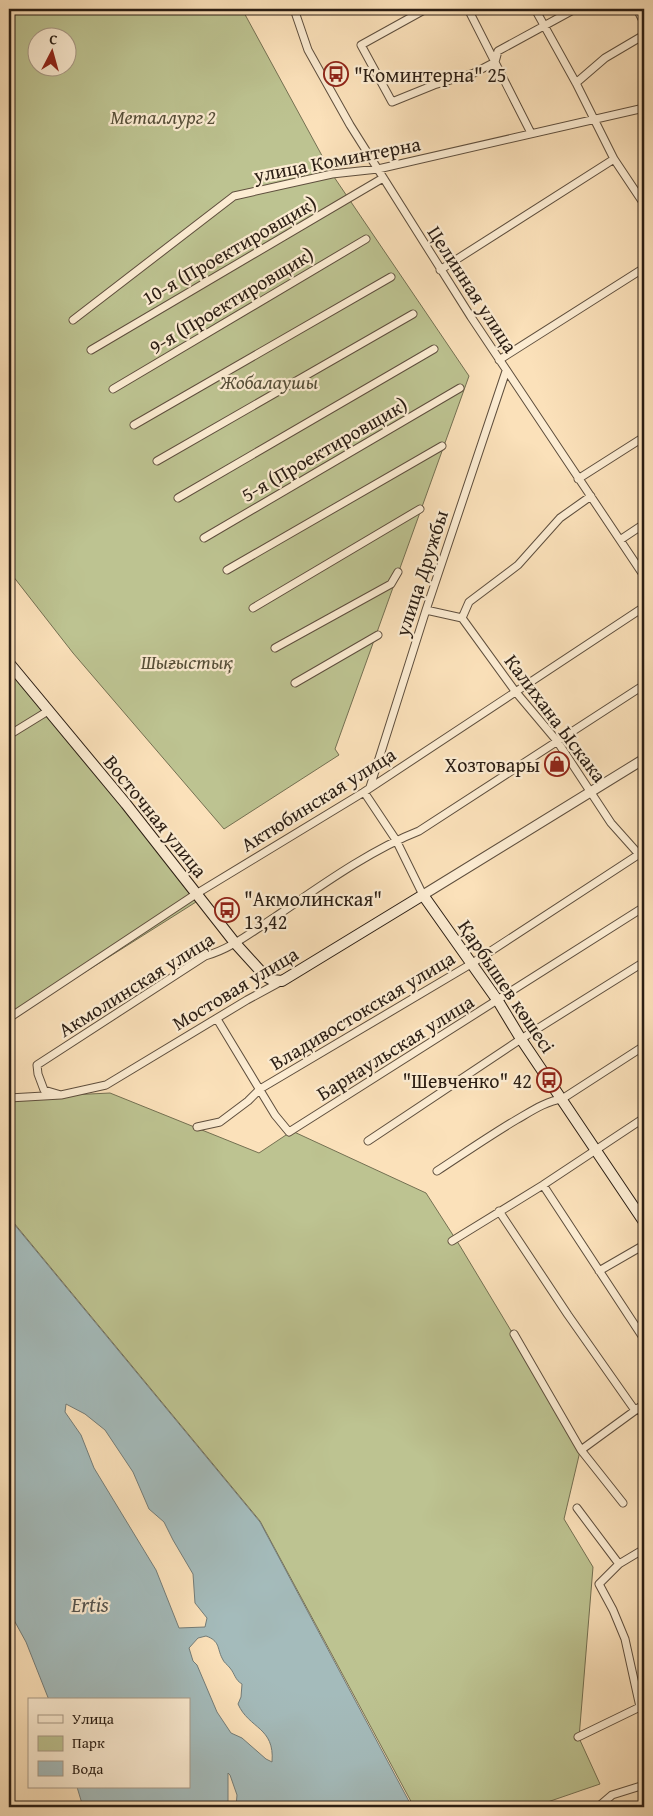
<svg xmlns="http://www.w3.org/2000/svg" width="653" height="1816" viewBox="0 0 653 1816" font-family="'Gentium Book Plus',serif">
	<rect width="100%" height="100%" fill="#fbe1ba"/>
	<filter id="stains"><feTurbulence type="fractalNoise" baseFrequency=".004" numOctaves="4"/><feColorMatrix values="0 0 0 0 .2 0 0 0 0 .09 0 0 0 0 .02 0 0 0 .5 -.17"/></filter>
	<radialGradient id="worn" r=".72"><stop offset=".6" stop-color="#630" stop-opacity="0"/><stop offset="1" stop-color="#630" stop-opacity=".3"/></radialGradient>
	<path fill="#bdc391" stroke="#747052" fill-rule="evenodd" d="M 9,9 L 242,9 L 332,174 L 469,376 L 335,749 L 339,755 L 224,829 L 73,653 L 9,571 ZM 38,38 L 68,38 L 68,68 L 38,68 Z
		M 9,660 L 196,902 L 9,1020 Z
		M 110,1093 L 259,1153 L 292,1131 L 426,1193 L 460,1246 L 581,1447 L 564,1519 L 593,1567 L 579,1738 L 600,1784 L 533,1807 L 414,1807 L 260,1521 L 9,1217 L 9,1098 Z"/>
	<path fill="#a4bbbb" stroke="#737c78" fill-rule="evenodd" d="M 9,1218 L 260,1522 L 412,1807 L 236,1807 L 237,1795 L 230,1775 L 228,1773 L 228,1807 L 83,1807 L 77,1787 L 189,1787 L 189,1700 L 49,1700 L 26,1642 L 9,1611 ZM 66,1404 L 85,1414 L 105,1430 L 133,1472 L 149,1509 L 164,1522 L 173,1540 L 193,1574 L 195,1603 L 207,1618 L 205,1627 L 179,1628 L 156,1570 L 94,1468 L 81,1435 L 65,1412 ZM 206,1636 C 220,1641 217,1648 222,1658 C 224,1663 227,1664 230,1668 C 235,1674 235,1680 242,1684 L 241,1697 L 238,1704 C 249,1729 275,1727 272,1762 L 266,1759 L 242,1738 L 231,1733 L 217,1712 L 197,1665 L 193,1661 L 189,1648 L 198,1638 Z"/>
	<g fill="none" stroke-linecap="round" stroke-linejoin="round">
		<defs>
			<path id="minor" d="M 294,9 L 308,50 L 350,125 L 471,317 L 644,576
				M 426,9 L 361,45 L 392,102 L 434,85 L 474,73 L 495,62 L 498,51 L 575,9
				M 468,9 L 531,133
				M 535,9 L 576,83 L 614,159 L 644,204
				M 637,9 L 644,23
				M 576,83 L 605,58 L 644,35
				M 440,270 L 614,159
				M 73,320 L 234,196 L 332,174 L 378,169 L 644,108
				M 91,350 L 383,178
				M 499,360 L 644,268
				M 113,389 L 366,239
				M 134,425 L 391,277
				M 157,461 L 413,314
				M 578,479 L 644,437
				M 178,498 L 434,349
				M 204,538 L 460,388
				M 620,540 L 644,524
				M 227,570 L 442,446
				M 253,608 L 420,509
				M 426,610 L 462,618 L 515,691 L 557,741 L 611,823 L 644,860
				M 462,618 L 469,602 L 518,565 L 560,518 L 591,496
				M 275,648 L 391,584 L 398,572
				M 295,683 L 378,635
				M 9,735 L 48,711
				M 370,787 L 426,610 L 506,371
				M 364,792 L 396,840 L 423,895
				M 9,1018 L 196,894 L 364,792 L 644,607
				M 217,1019 L 275,1115 L 289,1132 L 644,907
				M 61,1095 L 44,1090 L 38,1074 L 37,1065 L 205,956 C 231,949 253,931 275,917 C 319,887 370,850 419,831 L 644,685
				M 9,1098 L 61,1095 L 106,1085 L 247,1000 L 282,981
				M 197,1127 L 220,1122 L 248,1101 L 260,1089 L 471,964 L 644,851
				M 368,1141 L 521,1039 L 644,962
				M 437,1171 C 463,1154 489,1136 516,1120 C 530,1112 546,1101 562,1099 L 644,1046
				M 543,1185 L 644,1339
				M 499,1211 L 568,1315 L 634,1409 L 639,1408 L 644,1415
				M 452,1241 L 543,1185 L 644,1118
				M 599,1271 L 644,1245
				M 514,1334 L 581,1450 L 623,1503
				M 581,1450 L 644,1404
				M 577,1508 L 619,1564 L 599,1584 L 613,1610 L 625,1639 L 640,1707
				M 619,1564 L 644,1549
				M 578,1737 L 644,1705
				M 598,1807 L 612,1795 L 644,1785"/>
			<path id="tertiary" d="M 423,895 L 644,759"/>
			<path id="secondary" d="M 9,663 L 126,804 L 235,943 L 265,976 L 272,980 L 282,981 L 423,895 L 498,1001 L 521,1039 L 644,1222"/>
		</defs>
		<use href="#minor" stroke="#5e4e3d" stroke-width="9"/>
		<use href="#tertiary" stroke="#5e4e3d" stroke-width="11"/>
		<use href="#secondary" stroke="#2a1d13" stroke-width="12"/>
		<use href="#minor" stroke="#fcecd2" stroke-width="7"/>
		<use href="#tertiary" stroke="#fcecd2" stroke-width="9"/>
		<use href="#secondary" stroke="#fcecd2" stroke-width="10"/>
	</g>
	<defs>
		<symbol id="bus-ring" viewBox="-11 -11 22 22"><circle r="9.5" fill="#fcecd2" stroke="#8f2418" stroke-width="1.5"/><path d="M-5-6H5V4H4V6H2V4H-2V6H-4V4H-5ZM-3.5-4V0h7V-4ZM-3.5 1.2v1.5H-2V1.2ZM2 1.2v1.5H3.5V1.2Z" fill="#8f2418"/></symbol>
		<symbol id="shop-ring" viewBox="-11 -11 22 22"><circle r="9.5" fill="#fcecd2" stroke="#8f2418" stroke-width="1.5"/><path d="M-5-2.5h2.3a2.7 3.5 0 0 1 5.4 0H5L5.5 6h-11ZM-1.5-2.5h3a1.5 2.3 0 0 0-3 0Z" fill="#8f2418"/></symbol>
	</defs>
	<g fill-rule="evenodd">
		<use href="#bus-ring" x="322" y="60" width="28" height="28"/>
		<use href="#shop-ring" x="543" y="750" width="28" height="28"/>
		<use href="#bus-ring" x="213" y="896" width="28" height="28"/>
		<use href="#bus-ring" x="535" y="1066" width="28" height="28"/>
	</g>
	<g text-anchor="middle" dominant-baseline="central" stroke-width="4.5" stroke-linejoin="round" paint-order="stroke">
		<g font-size="20" fill="#2a1d13" stroke="#fcecd2" text-anchor="start">
			<text x="354" y="74">"Коминтерна" 25</text>
			<text x="540" y="764" text-anchor="end">Хозтовары</text>
			<text x="244" y="898">"Акмолинская"<tspan x="244" dy="23">13,42</tspan></text>
			<text x="532" y="1080" text-anchor="end">"Шевченко" 42</text>
		</g>
		<g font-size="20" font-style="italic" fill="#564f39" stroke="#fcecd2">
			<text x="163" y="116">Металлург 2</text>
			<text x="269" y="381">Жобалаушы</text>
			<text x="187" y="661">Шығыстық</text>
		</g>
		<g font-size="20" fill="#2a1d13" stroke="#fcecd2">
			<text transform="translate(337 159) rotate(-11)">улица Коминтерна</text>
			<text transform="translate(229 250) rotate(-30)">10-я (Проектировщик)</text>
			<text transform="translate(473 289) rotate(57)">Целинная улица</text>
			<text transform="translate(231 300) rotate(-31)">9-я (Проектировщик)</text>
			<text transform="translate(324 449) rotate(-30)">5-я (Проектировщик)</text>
			<text transform="translate(421 573) rotate(-72)">улица Дружбы</text>
			<text transform="translate(556 718) rotate(53)">Калихана Ыскака</text>
			<text transform="translate(318 799) rotate(-32)">Актюбинская улица</text>
			<text transform="translate(156 816) rotate(51)">Восточная улица</text>
			<text transform="translate(136 984) rotate(-32)">Акмолинская улица</text>
			<text transform="translate(507 986) rotate(56)">Қарбышев көшесі</text>
			<text transform="translate(235 988) rotate(-31)">Мостовая улица</text>
			<text transform="translate(362 1010) rotate(-31)">Владивостокская улица</text>
			<text transform="translate(395 1047) rotate(-32)">Барнаульская улица</text>
		</g>
		<g font-size="21" font-style="italic" fill="#55544e" stroke="#fcecd2">
			<text x="90" y="1604">Ertis</text>
		</g>
	</g>
	<rect width="653" height="1816" fill="none" stroke="#fbe1ba" stroke-width="30"/>
	<rect x="10" y="10" width="633" height="1796" fill="none" stroke="#2a1d13" stroke-width="2.5"/>
	<rect x="15" y="15" width="623" height="1786" fill="none" stroke="#2a1d13"/>
	<rect x="28" y="1698" width="162" height="90" fill="#fcecd2" stroke="#a89986"/>
	<rect x="38" y="1715" width="25" height="8" fill="#fcecd2" stroke="#a89986"/>
	<text x="72" y="1724" font-size="15" fill="#2a1d13">Улица</text>
	<rect x="38" y="1736" width="25" height="15" fill="#bdc391" stroke="#a89986"/>
	<text x="72" y="1748" font-size="15" fill="#2a1d13">Парк</text>
	<rect x="38" y="1761" width="25" height="15" fill="#a4bbbb" stroke="#a89986"/>
	<text x="72" y="1774" font-size="15" fill="#2a1d13">Вода</text>
	<g transform="translate(52 52) rotate(6)"><circle r="24" fill="#fcecd2" stroke="#a89986"/>
	<path d="M0-4L9 19L0 12L-9 19Z" fill="#8f2418"/>
	<text y="-8" font-size="14" font-weight="bold" text-anchor="middle" fill="#2a1d13">С</text>
	</g>
	<rect width="100%" height="100%" filter="url(#stains)"/>
	<rect width="100%" height="100%" fill="url(#worn)"/>
</svg>
